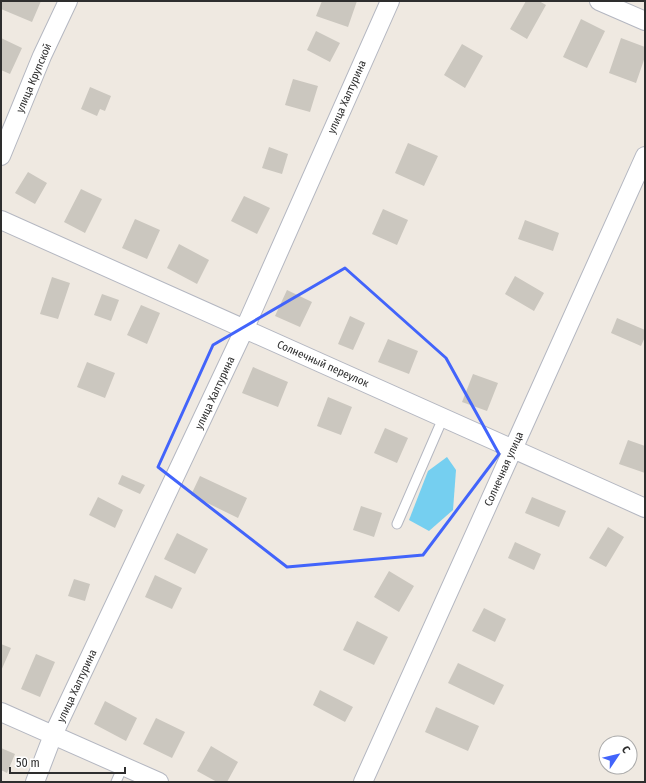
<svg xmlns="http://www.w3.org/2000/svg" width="646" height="783" viewBox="0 0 646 783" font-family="'Fira Sans Condensed',sans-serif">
	<rect width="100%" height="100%" fill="#efe9e1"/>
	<path fill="#75cff0" d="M 447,457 L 456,470 L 453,510 L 429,531 L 409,520 L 428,471 Z"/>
	<path fill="#cbc7bf" d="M 1,1 L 41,1 L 32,22 L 1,9 Z
		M 322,1 L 357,1 L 348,27 L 316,16 Z
		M 526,1 L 539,1 L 546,5 L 527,39 L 510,29 Z
		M 581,19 L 605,31 L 587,68 L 563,57 Z
		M 316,31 L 340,43 L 330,62 L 307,50 Z
		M 1,38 L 22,48 L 10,74 L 1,70 Z
		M 621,38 L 645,47 L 645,57 L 636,83 L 609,73 Z
		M 462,44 L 483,56 L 465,88 L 444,75 Z
		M 293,79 L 318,86 L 310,112 L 285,105 Z
		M 90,87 L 111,96 L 105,111 L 100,109 L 97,116 L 81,109 Z
		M 408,143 L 438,156 L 424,186 L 395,173 Z
		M 269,147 L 288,154 L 282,174 L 262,168 Z
		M 28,172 L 47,183 L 35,204 L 15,193 Z
		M 81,189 L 102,199 L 85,233 L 64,222 Z
		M 244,196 L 270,208 L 257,234 L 231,221 Z
		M 383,209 L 408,220 L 397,245 L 372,234 Z
		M 135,219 L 160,230 L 147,259 L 122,248 Z
		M 525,220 L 559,233 L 553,251 L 518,239 Z
		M 179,244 L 209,260 L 197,284 L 167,268 Z
		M 515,276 L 544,293 L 534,311 L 505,294 Z
		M 52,277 L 70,283 L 58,319 L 40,314 Z
		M 287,290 L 312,302 L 300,327 L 275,316 Z
		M 102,294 L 119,300 L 111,321 L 94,315 Z
		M 141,305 L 160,313 L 147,344 L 127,335 Z
		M 350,316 L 365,323 L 353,350 L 338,344 Z
		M 617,318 L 645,330 L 645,337 L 641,346 L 611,333 Z
		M 388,339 L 418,351 L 409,374 L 378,362 Z
		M 87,362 L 115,373 L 105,398 L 77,387 Z
		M 253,367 L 288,382 L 278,407 L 242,393 Z
		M 473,374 L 498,383 L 487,411 L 462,402 Z
		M 328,397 L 352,407 L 341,435 L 317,426 Z
		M 385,428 L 408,438 L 397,463 L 374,453 Z
		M 628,440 L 645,446 L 645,473 L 619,464 Z
		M 122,475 L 145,485 L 140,494 L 118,484 Z
		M 200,476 L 247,498 L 238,518 L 191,495 Z
		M 98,497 L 123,510 L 115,528 L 89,515 Z
		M 532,497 L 566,511 L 559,527 L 525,513 Z
		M 361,506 L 382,513 L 374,537 L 353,530 Z
		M 608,527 L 624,537 L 606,567 L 589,558 Z
		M 177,533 L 208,549 L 195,574 L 164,559 Z
		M 515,542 L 541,554 L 534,570 L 508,558 Z
		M 389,571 L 414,586 L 399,612 L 374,597 Z
		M 155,575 L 182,588 L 172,609 L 145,597 Z
		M 74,579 L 90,584 L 85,601 L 68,596 Z
		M 484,608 L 506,619 L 495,642 L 472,631 Z
		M 357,621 L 388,637 L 374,665 L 343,650 Z
		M 1,644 L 11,648 L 1,671 Z
		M 36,654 L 55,662 L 40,697 L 21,689 Z
		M 458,663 L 504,685 L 494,705 L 448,683 Z
		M 320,690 L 353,707 L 345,722 L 313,705 Z
		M 105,701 L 137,718 L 126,741 L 94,724 Z
		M 436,707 L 479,726 L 468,751 L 425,732 Z
		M 156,718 L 185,732 L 172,758 L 143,744 Z
		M 211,746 L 238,762 L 227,782 L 217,782 L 197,771 Z
		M 1,748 L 15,754 L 7,773 L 1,770 Z"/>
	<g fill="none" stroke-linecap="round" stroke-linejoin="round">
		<defs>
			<path id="service" d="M 397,524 L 443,418
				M 116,782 L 123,766"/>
			<path id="minor" d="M 599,1 L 645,21
				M 1,156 L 42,56 L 68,1
				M 1,220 L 645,508
				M 1,712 L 159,782
				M 35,782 L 53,735 L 244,330 L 390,1
				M 363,782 L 645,156"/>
		</defs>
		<use href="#service" stroke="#b4b7c1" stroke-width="11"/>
		<use href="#minor" stroke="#b4b7c1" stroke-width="20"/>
		<use href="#service" stroke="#fff" stroke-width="9"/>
		<use href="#minor" stroke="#fff" stroke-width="18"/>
	</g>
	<path fill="none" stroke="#4264fb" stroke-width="3" stroke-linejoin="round" d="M 345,268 L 446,358 L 499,454 L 423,555 L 287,567 L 158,467 L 213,345 Z"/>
	<g text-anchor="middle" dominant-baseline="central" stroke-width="3" stroke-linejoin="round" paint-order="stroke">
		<g font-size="11" fill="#2e2e2e" stroke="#fff">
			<text transform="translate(34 78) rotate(-67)">улица Крупской</text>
			<text transform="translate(347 97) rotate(-66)">улица Халтурина</text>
			<text transform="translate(323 364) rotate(24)">Солнечный переулок</text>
			<text transform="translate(215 393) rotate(-65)">улица Халтурина</text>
			<text transform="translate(504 469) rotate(-66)">Солнечная улица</text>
			<text transform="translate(77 686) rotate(-65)">улица Халтурина</text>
		</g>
	</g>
	<rect width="646" height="783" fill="none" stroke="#2e2e2e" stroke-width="4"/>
	<g transform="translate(618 755) rotate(55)"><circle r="19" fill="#ffffff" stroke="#ababab"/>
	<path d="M0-3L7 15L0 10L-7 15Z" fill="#4264fb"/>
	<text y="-6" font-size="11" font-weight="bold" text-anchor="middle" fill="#2e2e2e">С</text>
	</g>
	<path d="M10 767v6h115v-6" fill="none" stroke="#2e2e2e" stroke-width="2"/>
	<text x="16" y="767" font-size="12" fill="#2e2e2e" stroke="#ffffff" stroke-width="3" paint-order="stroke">50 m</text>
</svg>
